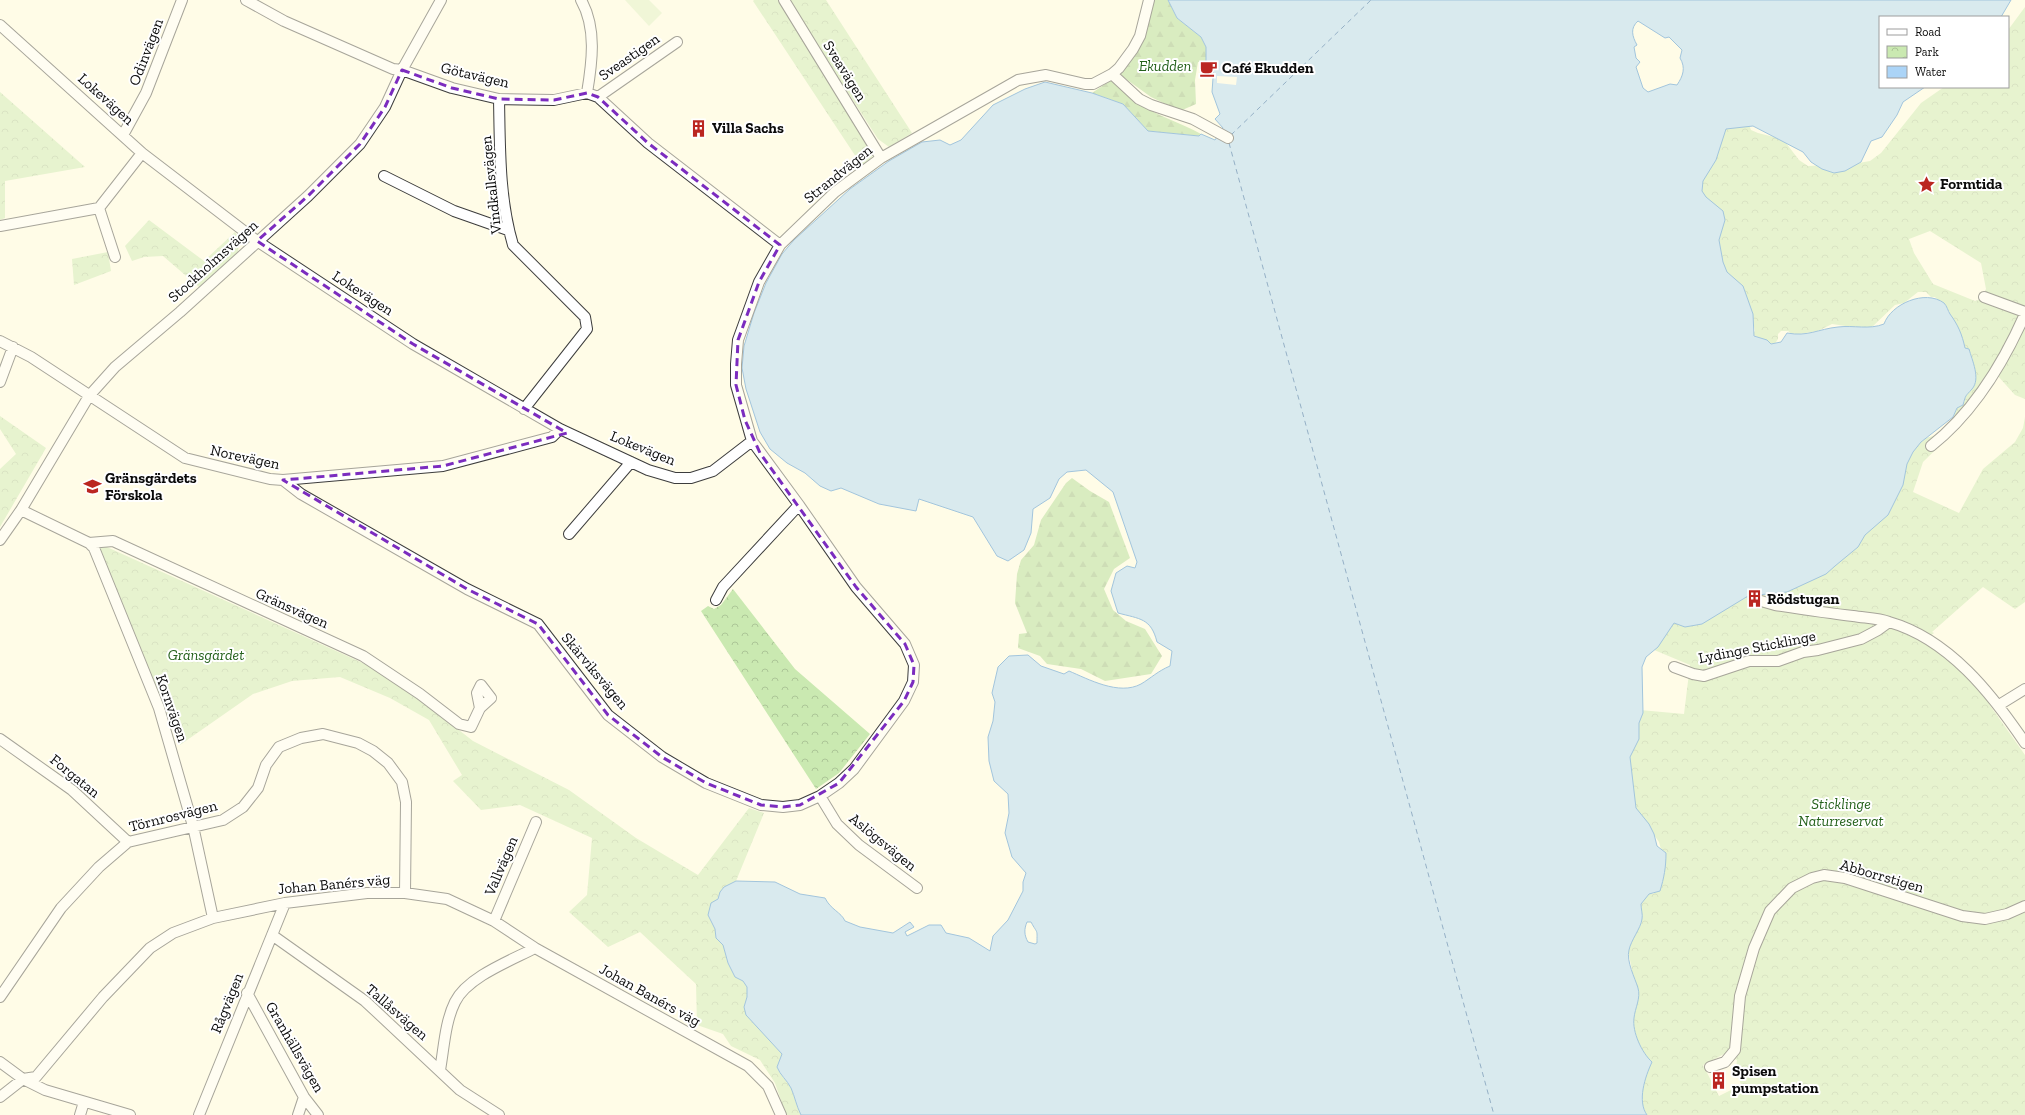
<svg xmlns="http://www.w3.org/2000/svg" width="2025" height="1115" viewBox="0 0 2025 1115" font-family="'Zilla Slab',serif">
	<defs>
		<pattern id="forest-firs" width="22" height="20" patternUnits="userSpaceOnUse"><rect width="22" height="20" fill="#abd990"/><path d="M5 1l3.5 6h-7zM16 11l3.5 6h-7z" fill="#92b97b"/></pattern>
		<pattern id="park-crowns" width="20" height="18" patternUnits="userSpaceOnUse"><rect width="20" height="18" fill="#cae9b1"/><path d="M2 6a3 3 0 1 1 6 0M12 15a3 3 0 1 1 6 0" fill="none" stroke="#acc697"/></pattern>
	</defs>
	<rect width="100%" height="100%" fill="#fffce7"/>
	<path fill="url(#forest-firs)" d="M 1153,0 L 1168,0 L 1177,18 L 1201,37 L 1206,47 L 1206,63 L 1198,62 L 1195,80 L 1196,104 L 1180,111 L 1151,97 L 1119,74 C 1138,49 1148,32 1153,0 Z
		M 1111,80 C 1119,87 1128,96 1137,102 C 1154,115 1182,123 1201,134 L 1199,136 L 1148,131 L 1123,104 L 1092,93 Z
		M 1072,478 L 1090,491 L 1109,502 L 1130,558 L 1114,569 L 1104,589 L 1113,610 L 1126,621 L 1145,629 L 1162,656 L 1151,674 L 1105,681 L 1081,669 L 1047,664 L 1040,656 L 1018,648 L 1019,634 L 1027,633 L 1015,603 L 1017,574 L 1021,560 L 1034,545 L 1041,520 L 1066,483 Z"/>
	<path fill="url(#park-crowns)" fill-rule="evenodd" d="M 754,0 L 780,0 L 871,145 L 873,156 L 862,166 L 753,1 Z
		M 788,0 L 826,0 L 912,133 L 889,147 L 878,139 Z
		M 2025,7 L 2025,399 L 2015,395 L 1997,375 L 1967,419 L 1923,462 L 1913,492 L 1959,513 L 1983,469 L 2015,442 L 2023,428 L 2025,417 L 2025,602 L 2015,609 L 1983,587 L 1932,632 L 1934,633 L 1927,639 L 1939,647 L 1989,699 L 1989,704 L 2025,755 L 2025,1115 L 1643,1115 L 1638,1106 L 1643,1056 L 1635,1047 L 1630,973 L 1632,970 L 1627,945 L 1639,903 L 1649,892 L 1653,894 L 1659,887 L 1662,853 L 1659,842 L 1633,805 L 1627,758 L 1640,710 L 1684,714 L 1690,665 L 1647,647 L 1671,625 L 1906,464 L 1917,445 L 1926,438 L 1937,435 L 1953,418 L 1957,408 L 1964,402 L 1966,393 L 1965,348 L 1949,311 L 1935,297 L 1931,297 L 1926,292 L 1918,292 L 1904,303 L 1895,305 L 1871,328 L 1866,329 L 1832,324 L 1818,331 L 1793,335 L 1788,331 L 1781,331 L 1778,334 L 1778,339 L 1774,345 L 1752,334 L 1755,331 L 1754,326 L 1725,273 L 1696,196 L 1721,130 L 1749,125 L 1751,130 L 1758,133 L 1778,138 L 1786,143 L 1799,160 L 1808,166 L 1853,164 L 1870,161 L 1881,153 L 1921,103 L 1944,87 L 2008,87 L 2008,30 ZM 1930,231 L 1981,263 L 1986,289 L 1981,299 L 1975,301 L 1933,284 L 1914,253 L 1909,239 ZM 1724,1054 L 1737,1060 L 1736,1069 L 1741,1085 L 1719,1096 L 1703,1065 Z
		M 0,92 L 85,167 L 5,181 L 5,218 L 0,220 Z
		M 149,220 L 204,261 L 235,232 L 239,239 L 238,253 L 199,287 L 163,256 L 144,257 L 132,261 L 125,246 Z
		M 108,252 L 111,271 L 74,285 L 72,259 Z
		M 0,416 L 46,448 L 0,527 L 0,469 L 16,454 L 0,429 Z
		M 98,543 L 387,674 L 473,741 L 569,790 L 636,838 L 698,875 L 749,808 L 764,813 L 736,881 L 724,887 L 708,915 L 715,929 L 716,938 L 723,945 L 728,963 L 735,977 L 743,981 L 747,987 L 747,997 L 744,1007 L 753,1022 L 782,1054 L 777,1067 C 780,1076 787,1080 791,1088 C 795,1098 796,1105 801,1115 L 786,1115 L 775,1083 L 760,1060 L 731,1046 L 723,1034 L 697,1025 L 696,984 L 640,932 L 608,947 L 569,912 L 587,895 L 592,838 L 520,805 L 481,810 L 453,781 L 462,775 L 429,720 L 390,698 L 340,677 L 292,681 L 253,694 L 180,745 Z
		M 733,589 L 795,669 L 870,734 L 839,773 L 816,789 L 701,611 L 708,606 L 714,609 L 721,605 Z"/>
	<path fill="#ddf0c3" d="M 625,0 L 649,0 L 662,13 L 649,26 Z"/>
	<path fill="#abd4f7" stroke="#3183cf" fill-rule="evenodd" d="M 1168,0 L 2011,0 L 2001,17 L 1880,17 L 1880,87 L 1925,87 L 1903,102 L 1897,115 L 1882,137 L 1871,141 L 1861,162 L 1845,171 L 1834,173 L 1822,169 L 1811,162 L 1803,152 L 1753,126 L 1726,129 L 1716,160 L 1703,181 L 1702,191 L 1706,197 L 1723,211 L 1725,220 L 1719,240 L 1723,262 L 1727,272 L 1743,286 L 1753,314 L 1754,336 L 1767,340 L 1771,344 L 1781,342 L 1787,333 C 1808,337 1818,329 1838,327 C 1854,325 1869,330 1884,324 C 1891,304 1925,289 1944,303 C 1947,306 1948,311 1950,314 C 1958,325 1962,334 1965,348 L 1969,349 C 1972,360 1981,379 1972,389 C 1965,397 1966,394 1963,405 L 1957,408 L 1953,417 L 1921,442 L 1913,452 L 1907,464 L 1903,485 L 1888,515 L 1865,535 L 1858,547 L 1835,566 L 1826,574 L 1787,592 L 1748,596 L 1702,624 L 1685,627 L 1674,623 L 1658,647 L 1646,657 L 1642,667 L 1643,713 L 1639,723 L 1639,739 L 1630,757 L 1636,808 L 1649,824 L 1654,834 L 1657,846 L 1666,853 C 1666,867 1664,878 1660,891 L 1649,894 L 1641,904 C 1641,909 1643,915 1642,919 C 1641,928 1631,940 1629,950 C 1626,961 1635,978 1638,988 C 1641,998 1635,1008 1634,1018 C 1632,1032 1642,1053 1652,1062 C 1645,1077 1637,1101 1647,1115 L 801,1115 C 796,1105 795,1097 791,1088 C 787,1080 780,1075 777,1067 L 782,1054 L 746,1015 L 744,1007 L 747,997 L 747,987 L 743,981 L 735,977 L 728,963 L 723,945 L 716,938 L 715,929 L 708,915 L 711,903 L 718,899 L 720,892 L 724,887 L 736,881 L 775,882 L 800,894 L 825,898 C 831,910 841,912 845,921 L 860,927 L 893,933 L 910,922 L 914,927 L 905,932 L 907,936 L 929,925 L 941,925 L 946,933 L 969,938 L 990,951 L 993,936 L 1008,920 L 1023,891 L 1023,882 L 1026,873 L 1012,857 L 1005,833 L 1009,813 L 1008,794 L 994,781 L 989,761 L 988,737 L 993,721 L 995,702 L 992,693 L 998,667 L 1009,656 L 1028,655 L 1041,666 L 1064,674 L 1069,671 C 1088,679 1119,696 1141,684 C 1151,678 1158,671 1170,666 L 1172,651 L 1157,642 C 1151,618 1140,619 1118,613 L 1111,591 L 1116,573 L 1127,566 L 1135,568 L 1137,562 L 1113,492 L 1086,470 L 1067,472 L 1059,479 L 1050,498 L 1033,509 L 1031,533 L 1024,550 L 1008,561 L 997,556 L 973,517 L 919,499 L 916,511 L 879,504 L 841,488 L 831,491 L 820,486 L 805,473 L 787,463 L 770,449 L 760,432 L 746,389 L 742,368 L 744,346 L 754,313 L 766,283 L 782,254 L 794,240 L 850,189 L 889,161 L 922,142 L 940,140 L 950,145 L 961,140 L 993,105 L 1025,89 L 1045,82 L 1092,93 L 1123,104 L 1148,131 L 1199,136 L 1201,134 L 1215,140 L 1223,128 L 1215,119 L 1220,114 L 1212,92 L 1214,64 L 1206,63 L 1206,47 L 1201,37 L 1177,18 ZM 1638,21 L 1665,38 L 1669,37 L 1682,50 L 1680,58 C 1686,68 1683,76 1677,85 L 1670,84 L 1648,92 L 1643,88 L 1636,67 L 1640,62 L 1636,58 L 1634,47 L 1637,45 C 1632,36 1630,28 1638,21 ZM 1027,922 L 1031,922 C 1038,935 1037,928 1037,943 L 1035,944 L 1028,942 C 1024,935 1024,929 1027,922 Z"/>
	<path fill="#fffce7" d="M 1217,76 L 1237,77 L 1236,85 L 1217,83 Z"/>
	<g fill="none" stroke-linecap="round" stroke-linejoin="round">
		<path stroke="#13559c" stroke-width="1" stroke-dasharray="5 4" stroke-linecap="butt" d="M 1231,135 L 1371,0
			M 1229,143 L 1494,1115"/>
		<defs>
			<path id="minor" d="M 246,0 L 284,21 L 393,69 L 402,70 L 452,88 L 499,99 L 554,100 L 587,93 L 598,97 L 648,143 L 780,245
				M 581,0 C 597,28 592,63 587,93
				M 784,0 L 881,158
				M 0,25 L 142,153 L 257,241 L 413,344 L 560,429 L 648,470 L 675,478 L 691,478 L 713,471 L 752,441
				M 1112,74 L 1139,99 L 1151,105 L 1193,119 L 1228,138
				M 598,97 L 677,42
				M 499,99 C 500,147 499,198 513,245 L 585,317 L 587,329 L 524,409
				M 123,135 L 146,93 L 182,0
				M 384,176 L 454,211 L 508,230
				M 99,208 L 115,257
				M 0,226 L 99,208 L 142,153
				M 1984,297 L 2025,312
				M 0,341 L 31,357 L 185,458 L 270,479 L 283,480 L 443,466 L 552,437 L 560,429
				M 0,382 L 13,347
				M 1931,446 C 1974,412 2003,364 2025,314
				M 283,480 L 301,494 L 467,589 L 538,624 L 608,715 L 662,757 L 706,783 L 761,805 L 783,807 L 800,805 L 820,796 L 839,783 L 854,769 L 904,701 L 913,682 L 914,665 L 905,644 L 856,587 L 799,505 L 752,441 L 736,385 L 736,364 L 738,340 L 759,282 L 780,245 L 835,192 L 881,158 L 1018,80 L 1046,75 L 1085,84 L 1093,84 L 1112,74 L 1119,68 L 1133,49 L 1140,36 L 1149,0
				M 21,510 L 89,543 L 94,548 L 159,708 L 193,826 L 213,918
				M 569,534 L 631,462
				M 0,540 L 21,510 L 89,396 L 115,367 L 180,312 L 308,196 L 360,144 L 385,107 L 402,70 L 441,0
				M 89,543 L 113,541 L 363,656 L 420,694 L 459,724 L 471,727 L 480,708 L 491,698 L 481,685 L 477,693 L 480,708
				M 716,600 L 723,587 L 799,505
				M 1761,601 L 1775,605 C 1801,609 1827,613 1853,616 C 1865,618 1878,618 1889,622 C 1949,639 1992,694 2025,743
				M 1674,667 L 1693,674 L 1704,676 L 1749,661 L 1778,661 L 1803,652 L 1818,650 L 1861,639 L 1878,630 L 1889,622
				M 1999,705 L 2025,689
				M 0,739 L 72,790 L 128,842
				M 820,796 L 837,824 L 859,845 L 917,888
				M 494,921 L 536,822
				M 272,935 L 365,1001 L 460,1090 L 499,1115
				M 247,993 L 304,1097 L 318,1115
				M 0,997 L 61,908 L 99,867 L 128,842 L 223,820 L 243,807 L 258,788 L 266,765 L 279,747 L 301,738 L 323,734 L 358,743 L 373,751 L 388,763 L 402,782 L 406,802 L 405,893
				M 0,1062 L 23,1079 L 45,1090 L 130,1115
				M 1710,1067 L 1725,1062 L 1735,1050 L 1740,996 L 1754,948 L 1770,911 L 1792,888 L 1812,878 L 1824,875 L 1845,878 L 1962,916 L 1985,919 L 2007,914 L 2025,906
				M 440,1070 C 444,1048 445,1022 455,1002 C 467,977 512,960 535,948
				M 0,1097 L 23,1079 L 36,1077 L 103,997 L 150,948 L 173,933 L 213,918 L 285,903 L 367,893 L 405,893 L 447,899 L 494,921 L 535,948 L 748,1066 L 768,1086 L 781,1115
				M 80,1115 L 84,1102
				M 199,1115 L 285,903
				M 298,1115 L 304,1097"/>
		</defs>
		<use href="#minor" stroke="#3d3d3d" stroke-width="12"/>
		<use href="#minor" stroke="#fff" stroke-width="10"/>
	</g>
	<path d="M0 0H2025V1115H0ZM 402,70 L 452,88 L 499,99 L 554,100 L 587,93 L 598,97 L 648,143 L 780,245 L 759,282 L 738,340 L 736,385 L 745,420 L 760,453 L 856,587 L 905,644 L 914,665 L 913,682 L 904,701 L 839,783 L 800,805 L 783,807 L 761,805 L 706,783 L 662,757 L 608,715 L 538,624 L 467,589 L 283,480 L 443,466 L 567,433 L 413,344 L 257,241 L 308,196 L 360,144 L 385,107 Z" fill="#fffce7" fill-opacity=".55" fill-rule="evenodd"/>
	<path fill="none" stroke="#7b2cbf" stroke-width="3" stroke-dasharray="8 5" stroke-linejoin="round" d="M 402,70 L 452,88 L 499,99 L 554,100 L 587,93 L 598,97 L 648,143 L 780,245 L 759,282 L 738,340 L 736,385 L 745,420 L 760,453 L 856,587 L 905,644 L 914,665 L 913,682 L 904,701 L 839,783 L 800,805 L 783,807 L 761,805 L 706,783 L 662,757 L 608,715 L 538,624 L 467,589 L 283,480 L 443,466 L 567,433 L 413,344 L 257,241 L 308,196 L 360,144 L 385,107 Z"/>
	<defs>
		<symbol id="cafe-bare" viewBox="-9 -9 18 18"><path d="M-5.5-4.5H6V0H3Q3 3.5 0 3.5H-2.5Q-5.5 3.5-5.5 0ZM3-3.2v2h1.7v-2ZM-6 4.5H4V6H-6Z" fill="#bb2621" stroke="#fff" stroke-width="2.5" paint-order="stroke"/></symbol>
		<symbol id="building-bare" viewBox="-9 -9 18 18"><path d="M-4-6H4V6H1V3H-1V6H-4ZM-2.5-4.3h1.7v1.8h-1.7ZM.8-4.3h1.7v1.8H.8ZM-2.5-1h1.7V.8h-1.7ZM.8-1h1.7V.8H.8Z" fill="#bb2621" stroke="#fff" stroke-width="2.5" paint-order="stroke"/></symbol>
		<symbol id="sight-bare" viewBox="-9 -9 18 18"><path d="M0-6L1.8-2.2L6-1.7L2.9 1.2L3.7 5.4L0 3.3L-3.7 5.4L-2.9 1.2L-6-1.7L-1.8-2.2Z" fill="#bb2621" stroke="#fff" stroke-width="2.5" paint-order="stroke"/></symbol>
		<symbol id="school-bare" viewBox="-9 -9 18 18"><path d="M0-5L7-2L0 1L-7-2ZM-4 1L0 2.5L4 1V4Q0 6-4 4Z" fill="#bb2621" stroke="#fff" stroke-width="2.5" paint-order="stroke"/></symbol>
	</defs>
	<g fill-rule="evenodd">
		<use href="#cafe-bare" x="1196" y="56" width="25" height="25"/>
		<use href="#building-bare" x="686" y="116" width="25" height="25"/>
		<use href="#sight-bare" x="1914" y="172" width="25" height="25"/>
		<use href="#school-bare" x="80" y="474" width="25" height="25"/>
		<use href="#building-bare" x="1742" y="586" width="25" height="25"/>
		<use href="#building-bare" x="1706" y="1068" width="25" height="25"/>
	</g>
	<g text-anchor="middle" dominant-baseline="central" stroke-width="4" stroke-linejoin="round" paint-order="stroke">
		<g font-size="15" fill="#0a0a0a" stroke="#fff">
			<text transform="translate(146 52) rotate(-69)">Odinvägen</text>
			<text transform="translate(629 57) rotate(-35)">Sveastigen</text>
			<text transform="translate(845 71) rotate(58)">Sveavägen</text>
			<text transform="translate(475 75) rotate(13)">Götavägen</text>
			<text transform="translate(106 99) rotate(42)">Lokevägen</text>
			<text transform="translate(838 174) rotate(-39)">Strandvägen</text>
			<text transform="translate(491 185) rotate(-96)">Vindkallsvägen</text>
			<text transform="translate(213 261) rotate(-42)">Stockholmsvägen</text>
			<text transform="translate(363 293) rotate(33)">Lokevägen</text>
			<text transform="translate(643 448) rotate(22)">Lokevägen</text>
			<text transform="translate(245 457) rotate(12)">Norevägen</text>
			<text transform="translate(292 608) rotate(24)">Gränsvägen</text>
			<text transform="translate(1757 647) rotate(-11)">Lydinge Sticklinge</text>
			<text transform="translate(595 671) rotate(50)">Skärviksvägen</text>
			<text transform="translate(172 708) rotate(71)">Kornvägen</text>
			<text transform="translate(75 776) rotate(39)">Forgatan</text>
			<text transform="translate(173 816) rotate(-14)">Törnrosvägen</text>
			<text transform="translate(883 842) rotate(39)">Aslögsvägen</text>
			<text transform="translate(501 866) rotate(-67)">Vallvägen</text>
			<text transform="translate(1882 876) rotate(16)">Abborrstigen</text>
			<text transform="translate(334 884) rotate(-5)">Johan Banérs väg</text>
			<text transform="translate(650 995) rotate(29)">Johan Banérs väg</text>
			<text transform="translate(227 1003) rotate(-68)">Rågvägen</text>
			<text transform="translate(397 1012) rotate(41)">Tallåsvägen</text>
			<text transform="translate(295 1047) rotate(60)">Granhällsvägen</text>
		</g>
		<g font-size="15" font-style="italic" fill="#24611b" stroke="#fff">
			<text x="1165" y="66">Ekudden</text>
			<text x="206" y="655">Gränsgärdet</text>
			<text x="1841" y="804">Sticklinge<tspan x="1841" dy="17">Naturreservat</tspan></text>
		</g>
		<g font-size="15" font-weight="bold" fill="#0a0a0a" stroke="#fff" text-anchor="start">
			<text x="1222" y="68">Café Ekudden</text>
			<text x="712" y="128">Villa Sachs</text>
			<text x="1940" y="184">Formtida</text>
			<text x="105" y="478">Gränsgärdets<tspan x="105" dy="17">Förskola</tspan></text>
			<text x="1767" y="599">Rödstugan</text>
			<text x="1732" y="1071">Spisen<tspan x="1732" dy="17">pumpstation</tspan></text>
		</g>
	</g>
	<rect x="1879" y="16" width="130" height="72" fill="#ffffff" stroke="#9d9d9d"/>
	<rect x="1887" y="29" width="20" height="6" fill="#ffffff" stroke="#9d9d9d"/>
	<text x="1915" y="36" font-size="12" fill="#0a0a0a">Road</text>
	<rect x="1887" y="46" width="20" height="12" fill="url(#park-crowns)" stroke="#9d9d9d"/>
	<text x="1915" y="56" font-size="12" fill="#0a0a0a">Park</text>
	<rect x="1887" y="66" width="20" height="12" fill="#abd4f7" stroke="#9d9d9d"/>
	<text x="1915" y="76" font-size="12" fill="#0a0a0a">Water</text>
</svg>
